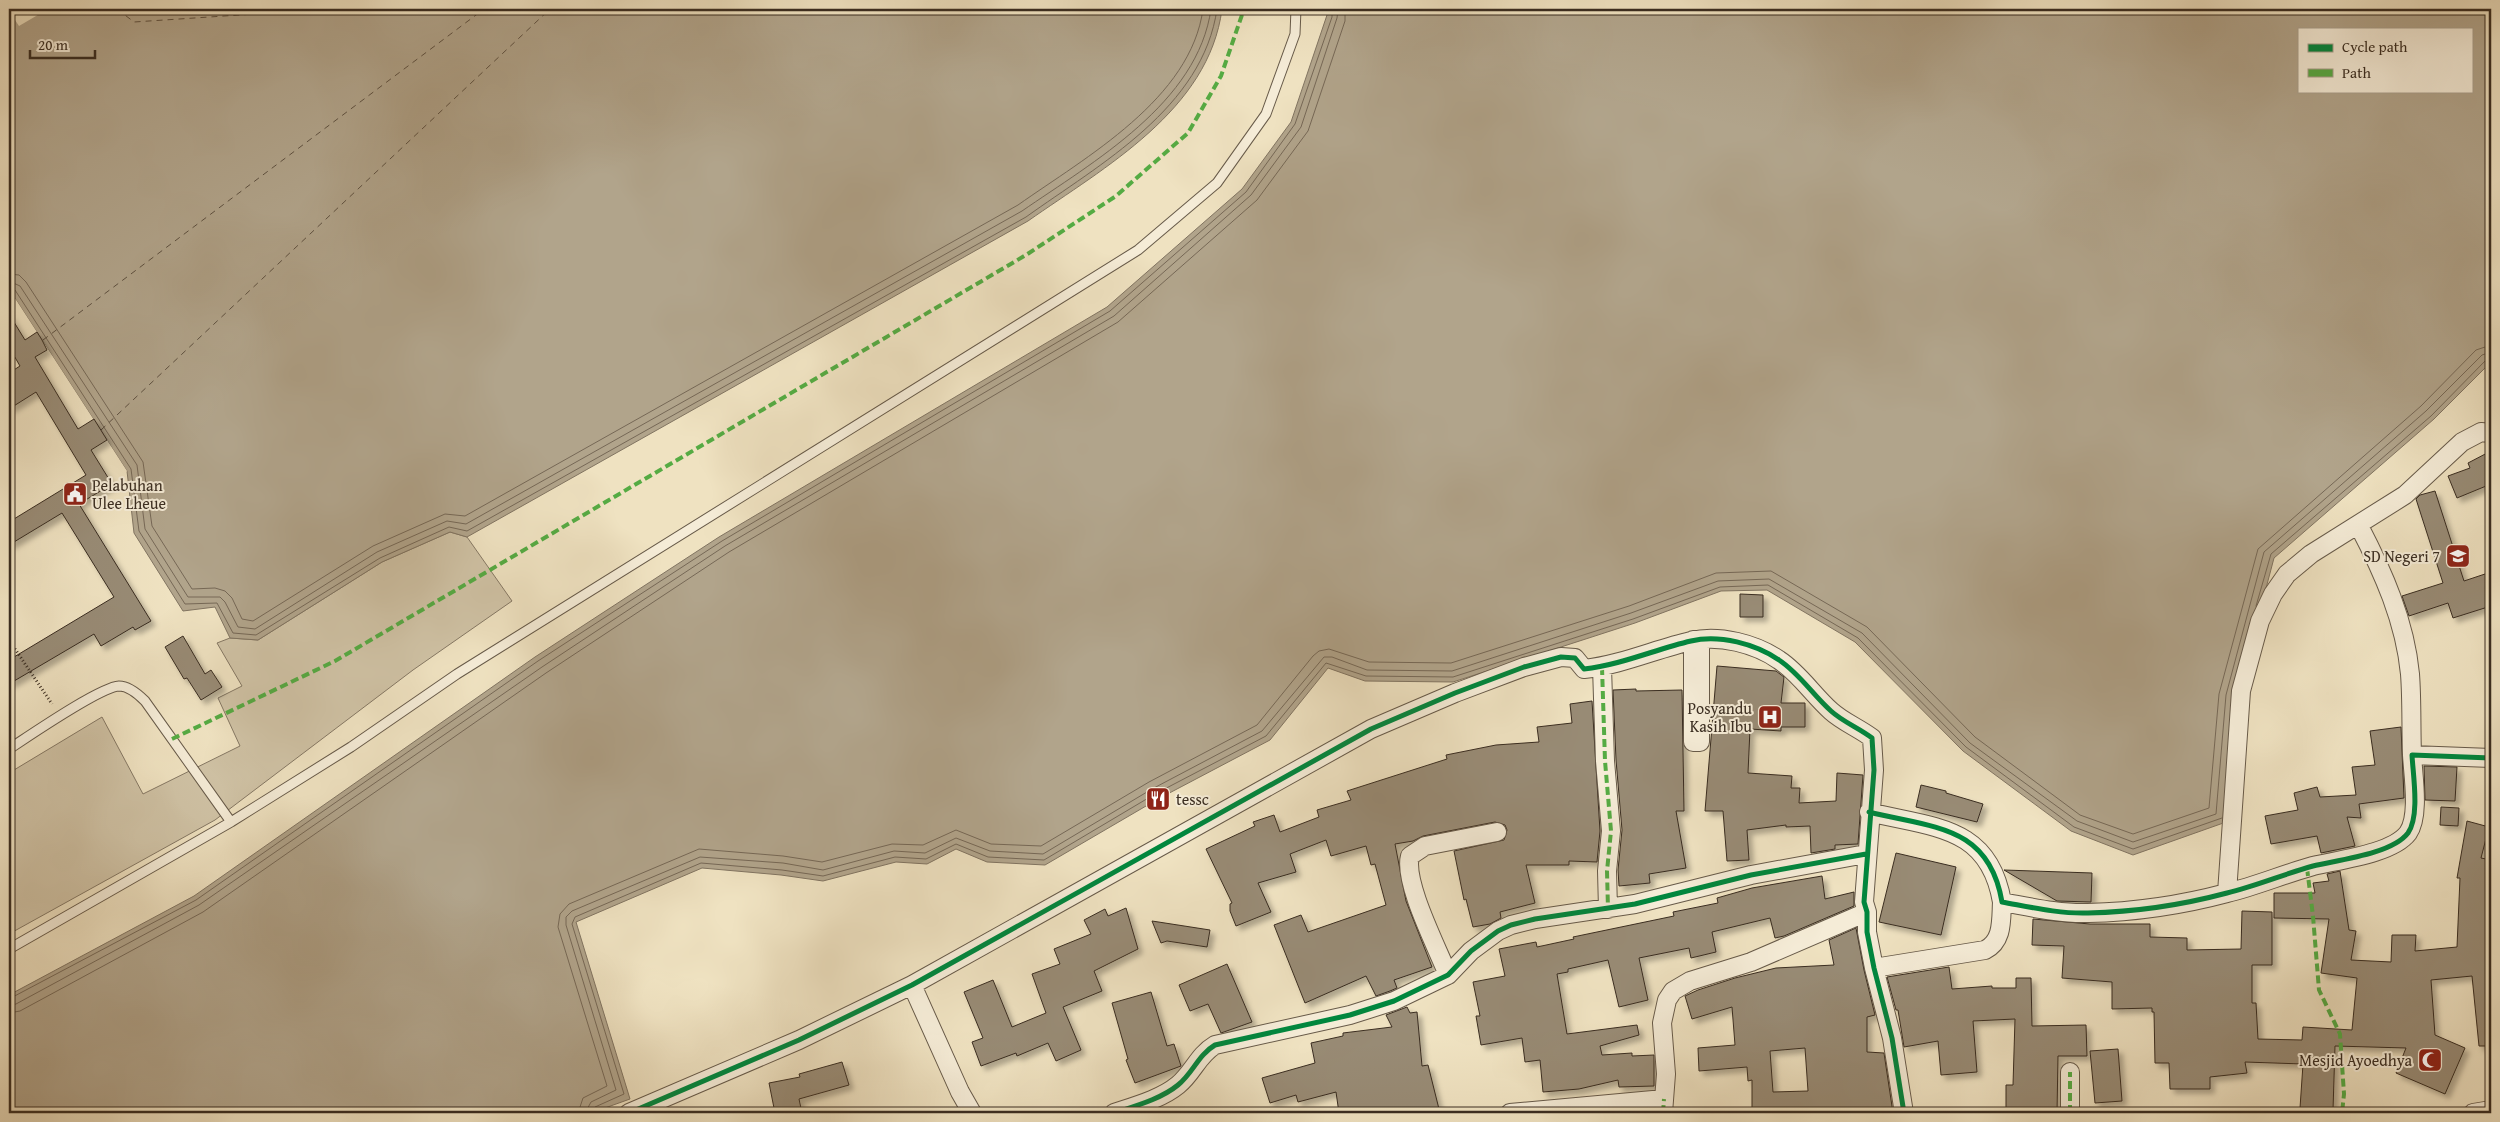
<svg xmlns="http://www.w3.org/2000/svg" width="2500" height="1122" viewBox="0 0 2500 1122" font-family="'Gentium Book Plus',serif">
	<defs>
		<filter id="shadow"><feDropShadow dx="4.5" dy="4.5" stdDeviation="2.5" flood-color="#0004"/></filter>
	</defs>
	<rect width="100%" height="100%" fill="#efe2c1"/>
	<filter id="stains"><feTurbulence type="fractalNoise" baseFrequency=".004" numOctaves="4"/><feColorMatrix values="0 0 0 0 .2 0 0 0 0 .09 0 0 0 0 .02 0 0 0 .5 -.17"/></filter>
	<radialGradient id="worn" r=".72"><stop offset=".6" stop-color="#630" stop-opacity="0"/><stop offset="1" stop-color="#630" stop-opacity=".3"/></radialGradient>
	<path fill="#d0c3a6" stroke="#857864" d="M 450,532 L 467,537 L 512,601 L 413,670 L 215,820 L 9,934 L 9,773 L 102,717 L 143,794 L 240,746 L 218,698 L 242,686 L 217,643 L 230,638 L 258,640 L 382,562 Z"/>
	<path fill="#b1a48b" stroke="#817461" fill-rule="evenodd" d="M 9,9 L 1222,9 C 1209,110 1105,167 1028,221 L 467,537 L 450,532 L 382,562 L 258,640 L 230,638 L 215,607 L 183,611 L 134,533 L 127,471 L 9,289 Z
		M 1327,9 L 2491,9 L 2491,362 L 2434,419 L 2274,558 L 2237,698 L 2229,821 L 2133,855 L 2071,831 L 1963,751 L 1855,642 L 1767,590 L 1721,591 L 1635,623 L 1453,682 L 1365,681 L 1328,668 L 1270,740 L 1158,799 L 1045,865 L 987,862 L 956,849 L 927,864 L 896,862 L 823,881 L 781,875 L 702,868 L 576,922 L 630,1099 L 591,1113 L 9,1113 L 9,995 L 194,896 L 535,657 L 719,537 L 1107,307 L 1242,189 L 1291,122 L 1327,15 ZM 2299,29 L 2471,29 L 2471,91 L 2299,91 Z"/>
	<path fill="#efe2c1" d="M 9,9 L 48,9 L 19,26 L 15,20 L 9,23 Z
		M 9,289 L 127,471 L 125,473 L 9,294 Z"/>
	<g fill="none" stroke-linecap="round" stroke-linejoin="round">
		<path stroke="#766856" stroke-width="1" d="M 9,274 L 19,275 L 26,282 L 143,462 L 152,526 L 192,589 L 215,588 L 225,591 L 232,598 L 242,619 L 253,621 L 373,546 L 445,514 L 465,516 L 1018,205 C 1086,157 1191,99 1203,9
			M 9,281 L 20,286 L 137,465 L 145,529 L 188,597 L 220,597 L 225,602 L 238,627 L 255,629 L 377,552 L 447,521 L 466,524 L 1022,211 C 1093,162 1198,103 1211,9
			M 9,287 L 15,290 L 131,469 L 139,531 L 185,604 L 217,603 L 233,633 L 256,635 L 380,558 L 449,527 L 467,531 L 1026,217 C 1100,164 1203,108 1217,9
			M 2256,606 L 2271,554 L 2431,416 L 2486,360 L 2491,359
			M 9,999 L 196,900 L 538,661 L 722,541 L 1110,311 L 1246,192 L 1295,124 L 1332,17 L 1332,9
			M 9,1006 L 16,1004 L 199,905 L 542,667 L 725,546 L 1114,316 L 1251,195 L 1301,127 L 1337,18 L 1338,9
			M 9,1013 L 20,1011 L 203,912 L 546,673 L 729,552 L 1118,322 L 1257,200 L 1308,131 L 1345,21 L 1345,9
			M 578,1113 L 583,1098 L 607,1086 L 558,927 L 560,914 L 569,904 L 699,849 L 783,856 L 822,862 L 892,844 L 923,845 L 956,830 L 991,844 L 1041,846 L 1149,782 L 1257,725 L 1313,656 L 1319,651 L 1329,649 L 1369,662 L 1451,663 L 1629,606 L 1716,573 L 1771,571 L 1867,627 L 1975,737 L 2080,815 L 2133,834 L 2209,808 L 2219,694 L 2258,549 L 2421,406 L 2476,350 L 2491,345
			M 585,1113 L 591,1102 L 616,1090 L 566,925 L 566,917 L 572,911 L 700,857 L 783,863 L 823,870 L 894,851 L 925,853 L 956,838 L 990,851 L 1043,854 L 1152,789 L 1262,731 L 1324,657 L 1332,657 L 1367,670 L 1452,671 L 1631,613 L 1718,581 L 1769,579 L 1862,633 L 1970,743 L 2077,821 L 2133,842 L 2216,814 L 2226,695 L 2264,552 L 2426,411 L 2482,355 L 2491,352
			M 592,1113 L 595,1107 L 624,1094 L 572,924 L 575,917 L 701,863 L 782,870 L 823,876 L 895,857 L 926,859 L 956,844 L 988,857 L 1044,860 L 1155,794 L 1266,736 L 1326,663 L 1366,676 L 1453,677 L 1633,619 L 1720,587 L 1768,585 L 1858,638 L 1966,747 L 2074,827 L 2133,849 L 2222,818"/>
		<path stroke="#5e5141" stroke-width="1" stroke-dasharray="6 5" stroke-linecap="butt" d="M 117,9 L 134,22 L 330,9
			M 43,340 L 484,9
			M 101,430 L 550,9"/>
	</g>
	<path fill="#988b74" stroke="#3a2d21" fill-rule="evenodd" filter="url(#shadow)" d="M 9,314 L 25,340 L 37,332 L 42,340 L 47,350 L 35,357 L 78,429 L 94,419 L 107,440 L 91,450 L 112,484 L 79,504 L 151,621 L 135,630 L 133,627 L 101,646 L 94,634 L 9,684 L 9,660 L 114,597 L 62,513 L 9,545 L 9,522 L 86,475 L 36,392 L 9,409 L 9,373 L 20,366 L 9,347 Z
		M 2491,451 L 2491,484 L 2457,498 L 2448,476 L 2470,468 L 2468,463 Z
		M 2435,491 L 2464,581 L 2491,572 L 2491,606 L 2453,618 L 2448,603 L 2409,616 L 2402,596 L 2443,583 L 2416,499 L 2420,495 Z
		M 1740,594 L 1763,595 L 1763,617 L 1740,617 Z
		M 183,636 L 205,674 L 211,670 L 222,687 L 201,700 L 187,678 L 184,679 L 165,647 Z
		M 1717,666 L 1776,671 L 1784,677 L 1781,703 L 1805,703 L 1805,727 L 1781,727 L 1781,731 L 1750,729 L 1748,773 L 1792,776 L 1791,788 L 1800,788 L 1799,803 L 1836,801 L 1837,773 L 1863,775 L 1858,844 L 1835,845 L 1835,849 L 1811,853 L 1810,826 L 1786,827 L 1786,825 L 1747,830 L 1749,860 L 1727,861 L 1723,811 L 1705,811 Z
		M 1636,689 L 1636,691 L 1682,690 L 1684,811 L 1676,811 L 1686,868 L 1649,874 L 1650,883 L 1619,886 L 1618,870 L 1622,830 L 1616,760 L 1613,690 Z
		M 1592,701 L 1600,831 L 1597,862 L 1569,861 L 1569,865 L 1526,865 L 1535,903 L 1500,912 L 1501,918 L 1490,924 L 1473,927 L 1466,899 L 1464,900 L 1454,851 L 1504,840 L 1507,830 L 1505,825 L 1495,822 L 1423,836 L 1413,841 L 1395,844 L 1406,901 L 1432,967 L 1394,980 L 1397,988 L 1390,991 L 1376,996 L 1366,976 L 1305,1003 L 1274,925 L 1301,915 L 1308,932 L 1386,905 L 1375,864 L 1371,865 L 1366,846 L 1331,856 L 1326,840 L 1290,854 L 1296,872 L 1258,883 L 1271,912 L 1236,926 L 1230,911 L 1230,904 L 1232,903 L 1206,849 L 1255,826 L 1253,822 L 1274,815 L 1280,832 L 1319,817 L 1317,810 L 1351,800 L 1347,791 L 1447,759 L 1446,755 L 1496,745 L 1539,742 L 1537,727 L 1572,723 L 1570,704 Z
		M 2401,727 L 2404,798 L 2359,804 L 2361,818 L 2347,817 L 2355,846 L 2321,853 L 2317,836 L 2271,844 L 2265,816 L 2298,810 L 2294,793 L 2317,787 L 2320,797 L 2356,795 L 2352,767 L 2375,765 L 2370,731 Z
		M 2424,766 L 2457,767 L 2455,801 L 2425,800 Z
		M 1921,785 L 1946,791 L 1946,793 L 1983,804 L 1977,822 L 1916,807 Z
		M 2441,807 L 2459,808 L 2458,826 L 2440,825 Z
		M 2467,821 L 2489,827 L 2481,858 L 2491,860 L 2486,930 L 2491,929 L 2491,1046 L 2479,1046 L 2472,976 L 2431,980 L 2435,1035 L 2465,1048 L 2445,1094 L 2396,1073 L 2406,1048 L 2335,1046 L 2333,1110 L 2300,1108 L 2303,1064 L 2245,1062 L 2247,1073 L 2210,1077 L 2210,1089 L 2170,1089 L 2169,1063 L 2155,1063 L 2154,1012 L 2152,1012 L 2152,1008 L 2112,1009 L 2112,982 L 2062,978 L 2064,946 L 2032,945 L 2033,919 L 2090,924 L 2150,924 L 2150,937 L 2187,938 L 2187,950 L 2241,949 L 2242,911 L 2272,912 L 2272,965 L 2252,965 L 2252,1003 L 2256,1003 L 2258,1039 L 2302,1040 L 2303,1027 L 2352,1030 L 2357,978 L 2321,973 L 2329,919 L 2274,918 L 2274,893 L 2315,893 L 2313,883 L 2329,881 L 2327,874 L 2340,871 L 2349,930 L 2356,931 L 2351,960 L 2391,962 L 2392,935 L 2416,935 L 2415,951 L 2457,947 L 2460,878 L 2457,878 Z
		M 1896,853 L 1956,867 L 1941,935 L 1879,922 Z
		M 2004,870 L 2092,873 L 2091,902 L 2057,901 Z
		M 1822,876 L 1825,899 L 1854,892 L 1854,906 L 1784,936 L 1775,938 L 1770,918 L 1712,932 L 1716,952 L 1691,958 L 1689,948 L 1639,958 L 1648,1000 L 1619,1007 L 1608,960 L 1568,969 L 1568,972 L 1557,974 L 1567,1034 L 1637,1025 L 1639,1035 L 1600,1046 L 1602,1055 L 1632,1053 L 1632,1056 L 1654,1055 L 1654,1086 L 1619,1087 L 1618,1080 L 1579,1089 L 1543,1092 L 1540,1060 L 1525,1062 L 1522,1038 L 1481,1045 L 1476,1016 L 1480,1016 L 1473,982 L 1505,976 L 1499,949 L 1536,942 L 1537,947 L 1574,939 L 1573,937 L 1674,916 L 1673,912 L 1718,903 L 1717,898 L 1752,888 Z
		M 1126,908 L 1138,949 L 1094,971 L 1102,991 L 1063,1007 L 1081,1050 L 1056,1061 L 1048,1043 L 1017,1056 L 1016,1053 L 981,1066 L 972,1042 L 983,1038 L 964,992 L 993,980 L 1012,1027 L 1046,1013 L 1032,974 L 1060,964 L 1054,949 L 1091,934 L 1084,920 L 1105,909 L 1108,916 Z
		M 1152,921 L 1210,930 L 1207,947 L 1167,941 L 1161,943 Z
		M 1856,928 L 1864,970 L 1875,1015 L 1867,1017 L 1867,1052 L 1884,1053 L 1893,1113 L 1752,1113 L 1752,1080 L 1748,1081 L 1747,1067 L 1699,1071 L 1698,1048 L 1735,1045 L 1732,1007 L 1692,1019 L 1685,996 L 1698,990 L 1735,978 L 1776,968 L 1834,965 L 1829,940 ZM 1805,1048 L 1808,1091 L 1773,1092 L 1770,1051 Z
		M 1227,964 L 1252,1022 L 1221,1033 L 1208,1004 L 1190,1011 L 1179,985 Z
		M 1949,967 L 1952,989 L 1992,986 L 1992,988 L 2016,988 L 2016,978 L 2031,978 L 2032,1026 L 2086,1025 L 2087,1056 L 2058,1056 L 2057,1113 L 2006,1112 L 2006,1085 L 2013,1085 L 2015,1019 L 1973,1021 L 1977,1072 L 1941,1075 L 1938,1041 L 1904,1047 L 1898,1010 L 1896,1010 L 1887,977 Z
		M 1151,992 L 1167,1046 L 1174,1044 L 1181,1066 L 1135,1083 L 1126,1060 L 1128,1059 L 1112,1003 Z
		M 1407,1007 L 1410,1013 L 1417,1012 L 1422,1066 L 1428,1065 L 1440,1113 L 1339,1113 L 1336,1092 L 1298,1102 L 1296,1095 L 1270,1103 L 1262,1078 L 1315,1063 L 1311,1043 L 1343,1036 L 1343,1033 L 1392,1027 L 1386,1015 Z
		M 2118,1049 L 2122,1101 L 2095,1103 L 2090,1051 Z
		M 842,1062 L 849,1085 L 799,1099 L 802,1113 L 775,1113 L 769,1083 L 800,1077 L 799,1074 Z"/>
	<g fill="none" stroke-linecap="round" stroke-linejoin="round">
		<defs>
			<path id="service" d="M 9,749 C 29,736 100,687 119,686 C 129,686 138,694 145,701 L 231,822
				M 9,949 L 231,822 L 351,747 L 457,674 L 1138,250 L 1217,183 L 1266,114 L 1295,34 L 1296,9"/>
			<path id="minor" d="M 2359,526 C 2383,572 2405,621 2410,674 C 2412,700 2411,728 2412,755
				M 1693,640 L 1700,640 L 1700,742 L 1693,742 Z
				M 1602,667 L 1605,761 L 1611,831 L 1607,871 L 1608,909
				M 1869,812 C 1933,828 1989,825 2002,902 C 2030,907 2060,914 2088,913 C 2134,912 2182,905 2227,893 C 2256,886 2284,874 2313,866 C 2338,860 2392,854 2408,833 C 2420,816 2413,775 2412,755 L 2491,758
				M 2227,893 L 2241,691 L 2260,621 L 2273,594 L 2287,574 L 2311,554 L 2405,495 L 2462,442 L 2481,432 L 2491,433
				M 1874,968 L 1985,950 C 2003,941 2001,921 2002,902
				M 1448,975 C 1437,947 1403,882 1410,856 L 1425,846 L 1497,832
				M 912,985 L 960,1092 L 972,1113
				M 629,1113 L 799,1040 L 912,985 L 1371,729 L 1455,693 L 1524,667 L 1561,657 L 1575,658 L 1584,669 C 1621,665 1656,649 1691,641 C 1719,634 1756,644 1779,660 C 1799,673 1813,695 1831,711 C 1843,722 1859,728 1872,738 L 1874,770 L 1864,902 L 1867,912 L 1867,932 L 1874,968 L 1892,1038 L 1904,1113
				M 1114,1113 C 1135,1106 1161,1099 1178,1085 C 1193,1073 1198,1055 1215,1045 L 1350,1015 L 1394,1001 L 1448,975 L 1471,951 L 1498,931 L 1511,925 L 1535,919 L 1635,904 L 1751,875 L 1866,854
				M 1510,1113 L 1664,1099
				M 1663,1113 L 1666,1074 L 1662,1023 L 1667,1000 L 1673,991 L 1690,981 L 1751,962 L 1867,912
				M 2070,1113 L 2070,1072
				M 2473,1113 L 2491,1110"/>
		</defs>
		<use href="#service" stroke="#675a49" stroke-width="11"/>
		<use href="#minor" stroke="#675a49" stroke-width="20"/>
		<path stroke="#3a2d21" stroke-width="3" stroke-dasharray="1 2.5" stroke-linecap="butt" d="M 9,640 L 52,704"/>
		<use href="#service" stroke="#f5ecd7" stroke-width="9"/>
		<use href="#minor" stroke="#f5ecd7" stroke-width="18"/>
		<path stroke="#55ab43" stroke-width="4" stroke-dasharray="8 4" stroke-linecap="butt" d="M 1602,667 L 1605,761 L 1611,831 L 1607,871 L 1608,909
			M 172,739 L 335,661 L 1026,255 L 1116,196 L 1188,133 L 1221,76 L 1244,9
			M 2307,868 L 2313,916 L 2319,990 L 2340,1034 L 2344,1094 L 2342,1113
			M 1663,1113 L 1664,1099
			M 2070,1113 L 2070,1072"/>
		<defs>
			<path id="cycleway" d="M 1869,812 C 1933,828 1989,825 2002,902 C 2030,907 2060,914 2088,913 C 2134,912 2182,905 2227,893 C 2256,886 2284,874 2313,866 C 2338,860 2392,854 2408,833 C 2420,816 2413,775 2412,755 L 2491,758
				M 629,1113 L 799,1040 L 912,985 L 1371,729 L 1455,693 L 1524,667 L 1561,657 L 1575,658 L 1584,669 C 1621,665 1656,649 1691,641 C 1719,634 1756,644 1779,660 C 1799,673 1813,695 1831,711 C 1843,722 1859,728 1872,738 L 1874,770 L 1864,902 L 1867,912 L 1867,932 L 1874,968 L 1892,1038 L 1904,1113
				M 1114,1113 C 1135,1106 1161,1099 1178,1085 C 1193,1073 1198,1055 1215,1045 L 1350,1015 L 1394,1001 L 1448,975 L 1471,951 L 1498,931 L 1511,925 L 1535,919 L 1635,904 L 1751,875 L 1866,854"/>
		</defs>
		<use href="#cycleway" stroke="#f5ecd7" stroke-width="8"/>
		<use href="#cycleway" stroke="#00873e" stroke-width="5"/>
	</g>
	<defs>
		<symbol id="civic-square" viewBox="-11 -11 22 22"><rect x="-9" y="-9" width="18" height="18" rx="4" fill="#8f2418" stroke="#f5ecd7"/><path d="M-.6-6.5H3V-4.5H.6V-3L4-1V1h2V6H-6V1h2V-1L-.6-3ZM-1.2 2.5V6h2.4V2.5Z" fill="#fff"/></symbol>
		<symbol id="school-square" viewBox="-11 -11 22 22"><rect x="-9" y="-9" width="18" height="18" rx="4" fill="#8f2418" stroke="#f5ecd7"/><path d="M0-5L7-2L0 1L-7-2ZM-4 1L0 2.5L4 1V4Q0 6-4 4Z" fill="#fff"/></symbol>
		<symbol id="hospital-square" viewBox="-11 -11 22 22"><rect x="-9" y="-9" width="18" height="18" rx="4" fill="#8f2418" stroke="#f5ecd7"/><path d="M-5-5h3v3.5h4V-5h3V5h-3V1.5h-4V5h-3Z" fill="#fff"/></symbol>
		<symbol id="restaurant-square" viewBox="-11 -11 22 22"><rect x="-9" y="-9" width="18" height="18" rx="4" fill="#8f2418" stroke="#f5ecd7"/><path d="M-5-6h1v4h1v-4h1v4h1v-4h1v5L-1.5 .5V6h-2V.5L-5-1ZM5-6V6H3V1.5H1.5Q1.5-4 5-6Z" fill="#fff"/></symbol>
		<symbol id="mosque-square" viewBox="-11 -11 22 22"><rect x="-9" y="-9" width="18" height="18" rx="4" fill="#8f2418" stroke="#f5ecd7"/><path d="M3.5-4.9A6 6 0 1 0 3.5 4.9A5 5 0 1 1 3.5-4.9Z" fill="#fff"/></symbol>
	</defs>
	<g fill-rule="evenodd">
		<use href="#civic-square" x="61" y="480" width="28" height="28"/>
		<use href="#school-square" x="2444" y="542" width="28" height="28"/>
		<use href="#hospital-square" x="1756" y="703" width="28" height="28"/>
		<use href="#restaurant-square" x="1144" y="785" width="28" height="28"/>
		<use href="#mosque-square" x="2416" y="1046" width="28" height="28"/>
	</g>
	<g text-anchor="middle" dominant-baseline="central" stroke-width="4" stroke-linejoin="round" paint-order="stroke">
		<g font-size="16" fill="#3a2d21" stroke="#f5ecd7" text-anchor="end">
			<text x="92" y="485" text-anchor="start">Pelabuhan<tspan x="92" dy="18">Ulee Lheue</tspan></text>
			<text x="2440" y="556">SD Negeri 7</text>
			<text x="1752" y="708">Posyandu<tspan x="1752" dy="18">Kasih Ibu</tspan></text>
			<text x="1176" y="799" text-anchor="start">tessc</text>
			<text x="2412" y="1060">Mesjid Ayoedhya</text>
		</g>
	</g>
	<rect width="2500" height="1122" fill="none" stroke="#efe2c1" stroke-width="30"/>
	<rect x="10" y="10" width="2480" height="1102" fill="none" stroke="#3a2d21" stroke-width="2.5"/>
	<rect x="15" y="15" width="2470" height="1092" fill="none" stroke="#3a2d21"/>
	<rect x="2298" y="28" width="175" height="65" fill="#f5ecd7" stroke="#aaa08e"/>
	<rect x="2308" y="44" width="25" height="8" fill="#00873e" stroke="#aaa08e"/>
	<text x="2342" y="52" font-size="15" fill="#3a2d21">Cycle path</text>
	<rect x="2308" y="69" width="25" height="8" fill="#55ab43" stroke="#aaa08e"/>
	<text x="2342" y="78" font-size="15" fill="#3a2d21">Path</text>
	<path d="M30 50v8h65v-8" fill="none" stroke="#3a2d21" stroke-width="2.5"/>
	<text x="38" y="50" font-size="15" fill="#3a2d21" stroke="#f5ecd7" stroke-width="4" paint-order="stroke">20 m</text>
	<rect width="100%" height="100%" filter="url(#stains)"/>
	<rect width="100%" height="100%" fill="url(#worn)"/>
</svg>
